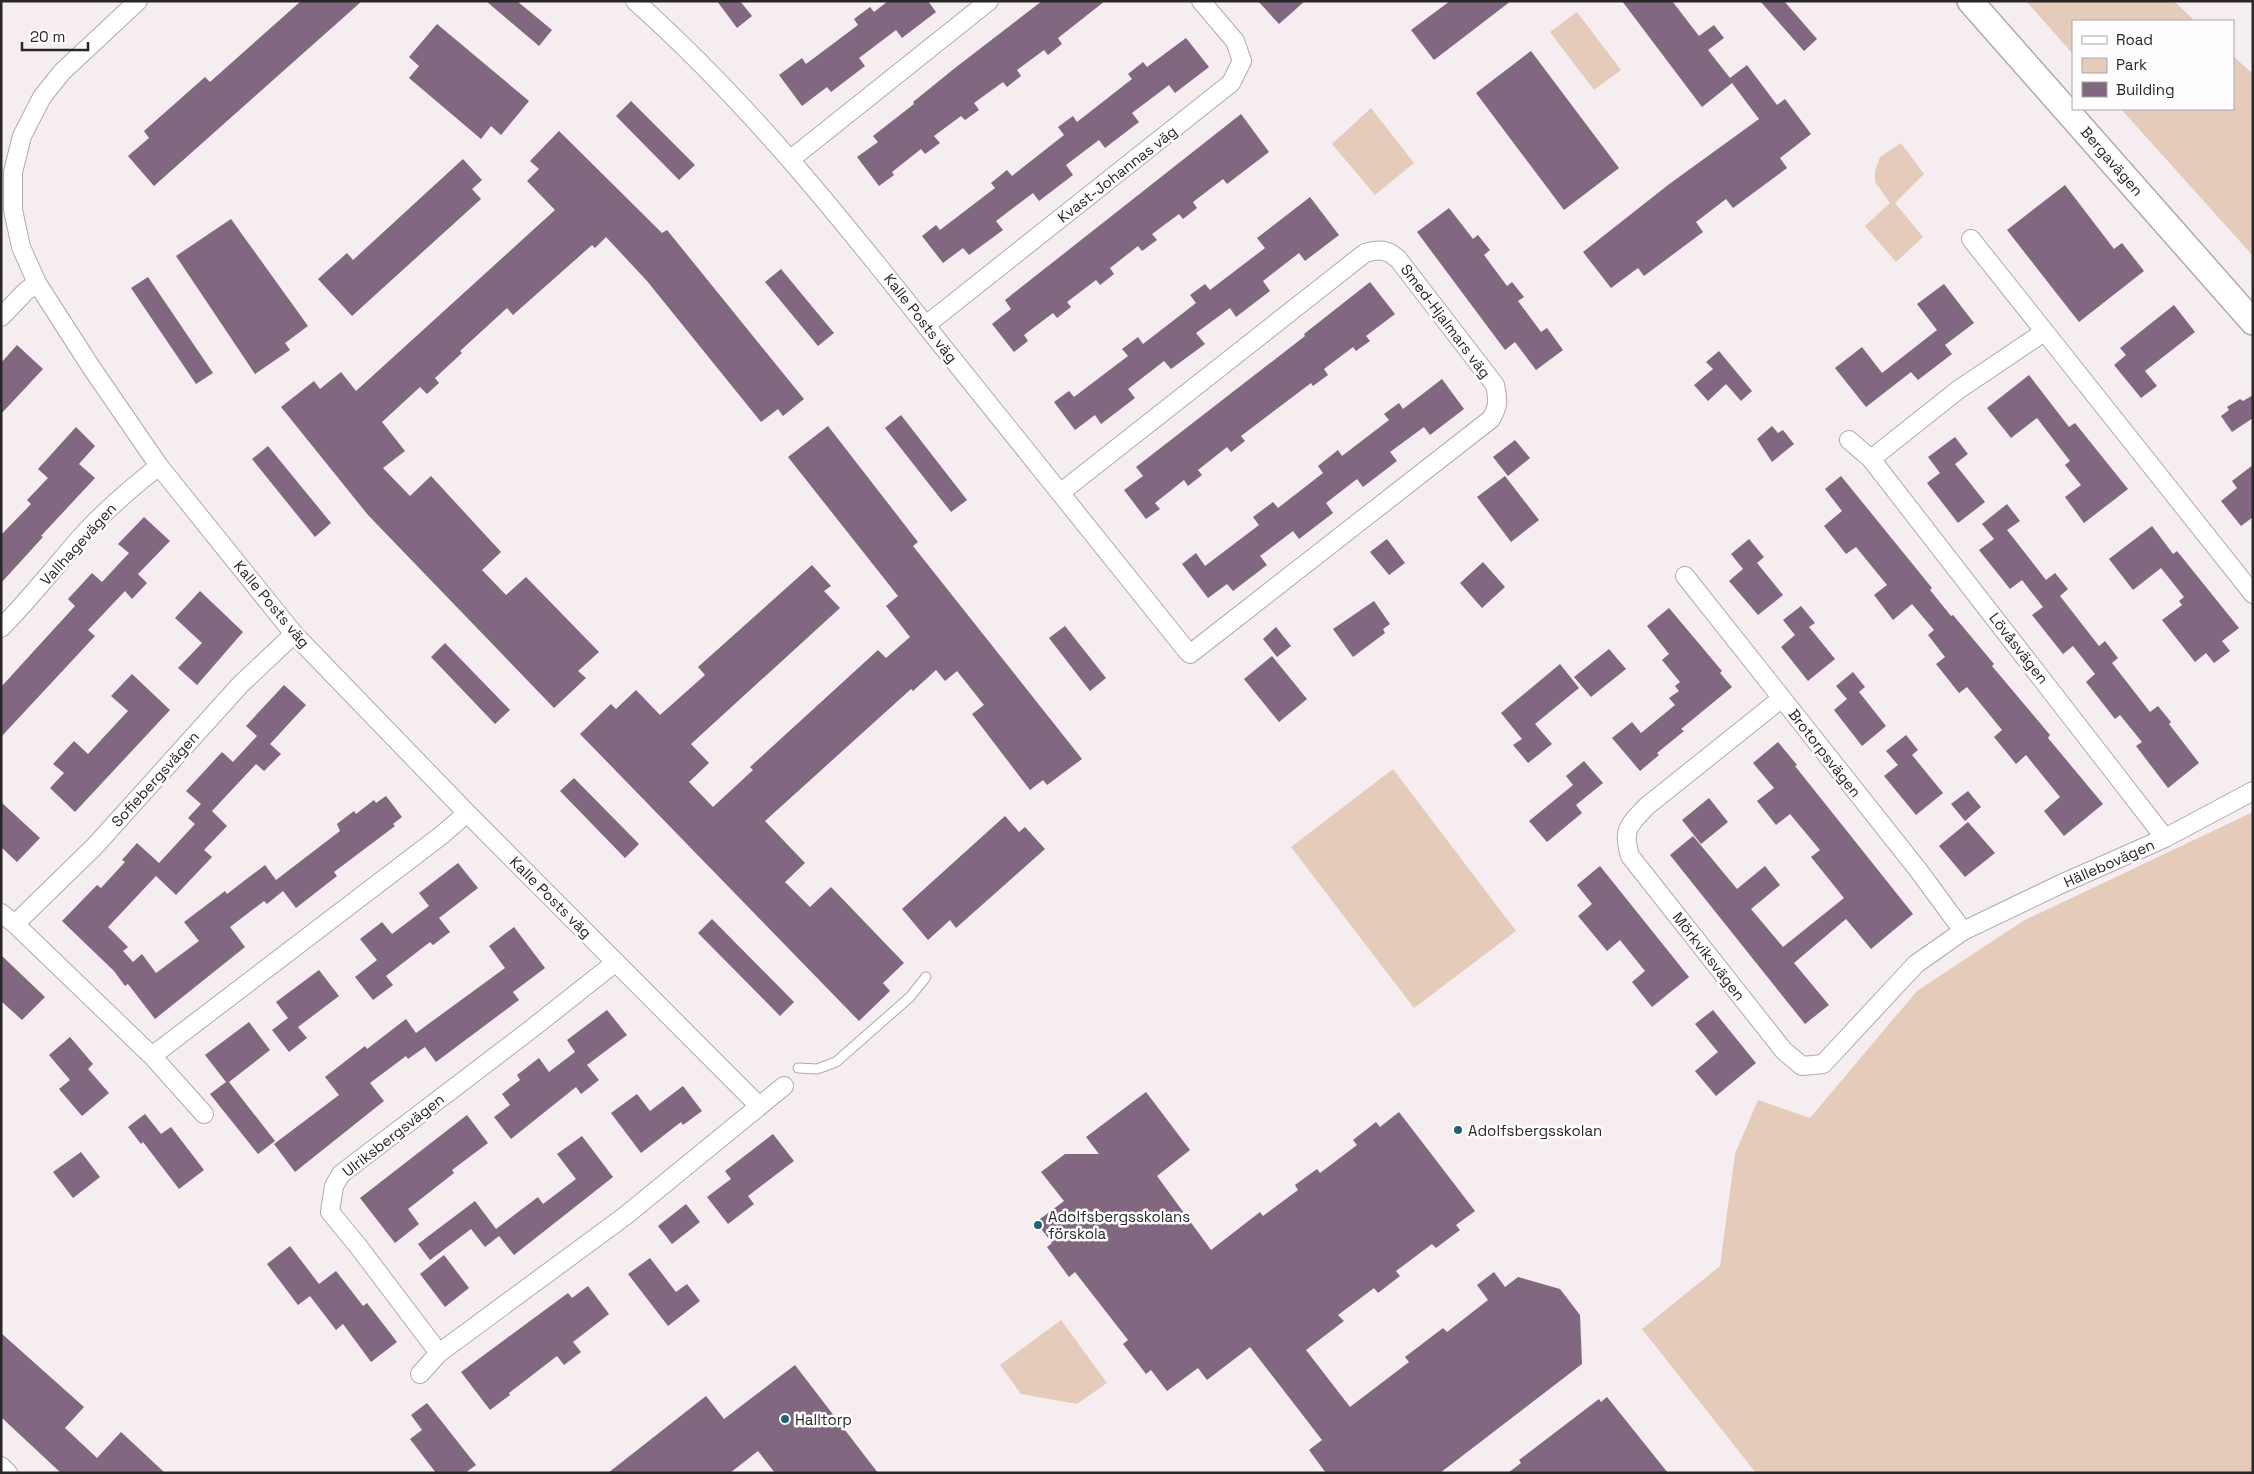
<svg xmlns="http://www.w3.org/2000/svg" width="2254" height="1474" viewBox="0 0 2254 1474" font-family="'Space Grotesk',sans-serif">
	<rect width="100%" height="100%" fill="#f5edf0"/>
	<path fill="#e4cbba" d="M 2026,1 L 2174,1 L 2195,21 L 2073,21 L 2073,54 Z
		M 1577,12 L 1621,70 L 1594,90 L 1550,32 Z
		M 2233,56 L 2253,74 L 2253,256 L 2121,109 L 2233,109 Z
		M 1371,108 L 1414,163 L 1375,195 L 1332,144 Z
		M 1901,143 L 1924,174 L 1895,203 L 1923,237 L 1896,262 L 1865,226 L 1890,203 L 1875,182 L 1875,172 L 1880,157 Z
		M 1393,769 L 1516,931 L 1414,1008 L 1291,847 Z
		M 2253,812 L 2253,1473 L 1756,1473 L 1642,1329 L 1720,1266 L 1735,1154 L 1758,1100 L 1810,1118 L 1917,991 L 2023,921 Z
		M 1061,1320 L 1107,1383 L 1077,1404 L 1021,1394 L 1000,1365 Z"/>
	<path fill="#81677f" d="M 301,1 L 362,1 L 154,186 L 128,156 L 149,138 L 144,131 L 205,77 L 210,82 Z
		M 486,1 L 517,1 L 552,30 L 539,46 Z
		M 717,1 L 740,1 L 752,16 L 737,28 Z
		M 888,1 L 928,1 L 936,12 L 902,38 L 896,30 L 859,58 L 865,66 L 831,92 L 827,87 L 802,106 L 779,75 L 802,58 L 806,64 L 858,25 L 854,19 L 870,7 L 874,12 Z
		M 1042,1 L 1105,1 L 1058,38 L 1062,44 L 1048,55 L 1044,50 L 1017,70 L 1021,76 L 1007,87 L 1003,82 L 974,103 L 979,110 L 965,120 L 961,116 L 934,136 L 940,143 L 925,154 L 921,149 L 892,172 L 894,175 L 879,186 L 857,157 L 878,142 L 873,136 L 914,104 L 913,102 L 955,68 Z
		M 1258,1 L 1305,1 L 1279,24 Z
		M 1450,1 L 1511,1 L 1434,60 L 1411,30 Z
		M 1622,1 L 1672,1 L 1699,36 L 1714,25 L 1724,38 L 1708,50 L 1730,78 L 1747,65 L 1777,105 L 1785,99 L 1811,134 L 1780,158 L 1787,168 L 1733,208 L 1726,199 L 1696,222 L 1703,232 L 1644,276 L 1638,268 L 1611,288 L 1583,252 L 1668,185 L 1759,119 L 1732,83 L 1702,107 Z
		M 1760,1 L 1784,1 L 1817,39 L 1804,51 Z
		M 437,24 L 529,101 L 501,135 L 491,126 L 481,139 L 409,78 L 419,66 L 409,57 Z
		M 1186,38 L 1209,67 L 1175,93 L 1169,85 L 1132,113 L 1139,122 L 1105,148 L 1099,140 L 1066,165 L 1073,175 L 1039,201 L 1033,193 L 996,221 L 1003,230 L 969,255 L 963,248 L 943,263 L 922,236 L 936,225 L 940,230 L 995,188 L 991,183 L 1007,170 L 1012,176 L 1064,135 L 1058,127 L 1073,116 L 1077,122 L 1132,79 L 1128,74 L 1143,62 L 1147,67 Z
		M 1531,51 L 1619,168 L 1564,210 L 1476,93 Z
		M 631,101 L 695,165 L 679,180 L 616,116 Z
		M 1241,114 L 1269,152 L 1227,184 L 1223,179 L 1193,202 L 1197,208 L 1183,219 L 1179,214 L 1152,234 L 1157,240 L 1142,251 L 1138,246 L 1110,268 L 1114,274 L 1100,285 L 1096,280 L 1067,302 L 1071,307 L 1057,318 L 1053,313 L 1024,335 L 1028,341 L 1014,352 L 992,324 L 1011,309 L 1005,300 Z
		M 559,131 L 662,233 L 667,230 L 804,399 L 783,416 L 778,409 L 761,422 L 647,281 L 606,237 L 595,248 L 592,245 L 513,315 L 507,308 L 460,351 L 462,353 L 435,378 L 439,383 L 427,394 L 420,387 L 382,422 L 405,451 L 383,468 L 410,496 L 431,476 L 501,552 L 482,570 L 506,595 L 526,577 L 599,652 L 578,671 L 586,678 L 554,708 L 368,515 L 281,407 L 314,381 L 320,389 L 341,372 L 356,391 L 555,210 L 527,181 L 539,169 L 530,161 Z
		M 463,159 L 482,180 L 472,189 L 481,199 L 352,316 L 318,279 L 347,253 L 353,260 Z
		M 2065,185 L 2114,249 L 2122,243 L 2144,271 L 2079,322 L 2007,230 Z
		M 1310,197 L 1339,235 L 1305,261 L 1299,253 L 1263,281 L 1270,291 L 1236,317 L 1230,308 L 1196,333 L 1205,344 L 1171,369 L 1164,361 L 1128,389 L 1135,398 L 1101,424 L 1095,415 L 1075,430 L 1054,402 L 1069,391 L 1074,397 L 1128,356 L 1122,349 L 1138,337 L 1143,344 L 1196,303 L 1190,295 L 1205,284 L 1210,290 L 1265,248 L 1257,238 Z
		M 1449,208 L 1473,239 L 1478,235 L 1490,250 L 1484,255 L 1507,286 L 1512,282 L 1524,297 L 1518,301 L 1541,332 L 1547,328 L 1563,350 L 1536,370 L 1515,342 L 1505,350 L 1417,232 Z
		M 231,219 L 308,326 L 285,343 L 290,350 L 255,374 L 176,256 Z
		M 781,269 L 834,333 L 818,346 L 765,282 Z
		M 148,277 L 213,373 L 196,384 L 131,288 Z
		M 1370,282 L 1395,314 L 1366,336 L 1370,341 L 1356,351 L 1353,347 L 1324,369 L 1328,375 L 1313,386 L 1311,383 L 1241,436 L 1245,441 L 1231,452 L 1227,447 L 1198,470 L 1202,475 L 1188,486 L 1184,480 L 1155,503 L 1160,509 L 1146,519 L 1124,490 L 1143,476 L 1136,467 L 1305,336 L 1304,334 Z
		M 1944,284 L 1974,323 L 1945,345 L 1952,354 L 1918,380 L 1911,372 L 1866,407 L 1835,368 L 1862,347 L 1882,373 L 1937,330 L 1917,304 Z
		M 2174,305 L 2195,332 L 2145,371 L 2157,386 L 2141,398 L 2114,365 L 2126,355 L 2120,348 Z
		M 17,345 L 43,369 L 1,414 L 1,363 Z
		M 1719,351 L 1752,391 L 1741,401 L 1726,384 L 1708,401 L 1694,385 L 1713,369 L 1706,362 Z
		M 2029,375 L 2069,427 L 2075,423 L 2128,489 L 2084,523 L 2065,497 L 2081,485 L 2065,465 L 2070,461 L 2037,418 L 2011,438 L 1987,408 Z
		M 1442,379 L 1464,409 L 1430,435 L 1424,427 L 1390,452 L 1397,461 L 1363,487 L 1357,479 L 1326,503 L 1333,513 L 1299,539 L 1293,531 L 1260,556 L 1267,565 L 1233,591 L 1227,584 L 1208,598 L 1182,564 L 1196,553 L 1205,566 L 1259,525 L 1253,517 L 1273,502 L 1278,508 L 1323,473 L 1318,466 L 1338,450 L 1342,456 L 1389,420 L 1384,414 L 1399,403 L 1403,409 Z
		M 2253,395 L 2253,418 L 2232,432 L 2221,416 L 2229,410 L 2227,407 L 2240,399 L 2243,401 Z
		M 901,415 L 967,500 L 951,512 L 885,428 Z
		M 828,426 L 918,542 L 913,546 L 1082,759 L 1047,785 L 1043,780 L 1030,790 L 972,714 L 984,705 L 957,671 L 945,681 L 936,670 L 913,691 L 911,689 L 765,821 L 805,863 L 785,882 L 810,907 L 831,887 L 904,963 L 883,983 L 890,991 L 859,1021 L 580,734 L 611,704 L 616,709 L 636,690 L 660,715 L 705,675 L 698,667 L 812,565 L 831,586 L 824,591 L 840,608 L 691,744 L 709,763 L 689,782 L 713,807 L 753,770 L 750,767 L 878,650 L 886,658 L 910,637 L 886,606 L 898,596 L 788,457 Z
		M 1772,426 L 1778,433 L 1783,430 L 1794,444 L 1772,462 L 1757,439 Z
		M 76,427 L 95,446 L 79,464 L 95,478 L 41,536 L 43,537 L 1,583 L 1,535 L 31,504 L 27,500 L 48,478 L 38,469 Z
		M 1955,437 L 1968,454 L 1955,464 L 1985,502 L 1958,523 L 1927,483 L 1940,473 L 1928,457 Z
		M 1515,440 L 1530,458 L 1508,476 L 1493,457 Z
		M 268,446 L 331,523 L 315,537 L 252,459 Z
		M 2253,465 L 2253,517 L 2241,526 L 2221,501 L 2237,488 L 2232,481 Z
		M 1505,476 L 1539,520 L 1511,542 L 1477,497 Z
		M 1841,476 L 1932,588 L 1930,590 L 1951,616 L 1953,615 L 1994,664 L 1992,666 L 2050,735 L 2048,738 L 2103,804 L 2064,836 L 2044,811 L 2060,797 L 2026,755 L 2016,764 L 1994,737 L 2002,730 L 1967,687 L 1959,693 L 1936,664 L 1945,657 L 1928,635 L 1934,630 L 1912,604 L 1893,620 L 1874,595 L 1887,585 L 1856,547 L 1846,554 L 1824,526 L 1842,511 L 1825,489 Z
		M 2007,504 L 2020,521 L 2007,530 L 2046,580 L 2055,573 L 2068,589 L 2060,596 L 2099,646 L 2105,641 L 2118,658 L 2112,663 L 2150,712 L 2158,706 L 2171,722 L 2169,724 L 2199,763 L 2168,788 L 2136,746 L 2142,742 L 2120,715 L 2115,719 L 2086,682 L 2095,674 L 2073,646 L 2063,654 L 2032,615 L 2043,607 L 2022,580 L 2010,589 L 1979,550 L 1994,539 L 1982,524 Z
		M 144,517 L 170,541 L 138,574 L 147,583 L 132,599 L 125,591 L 88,630 L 95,636 L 1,737 L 1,687 L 75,606 L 68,599 L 92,573 L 102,582 L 129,553 L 118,544 Z
		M 2152,526 L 2173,554 L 2177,551 L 2239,628 L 2222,641 L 2230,651 L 2214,663 L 2206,653 L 2195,662 L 2162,620 L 2182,605 L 2179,601 L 2184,597 L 2161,568 L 2133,590 L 2109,559 Z
		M 1387,539 L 1405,563 L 1389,575 L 1370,552 Z
		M 1749,539 L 1764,557 L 1757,563 L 1783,595 L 1758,615 L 1729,581 L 1743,569 L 1731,554 Z
		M 1483,562 L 1505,587 L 1482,608 L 1460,583 Z
		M 200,591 L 243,632 L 197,685 L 178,668 L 202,643 L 175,618 Z
		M 1374,601 L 1390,624 L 1383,629 L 1385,633 L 1353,657 L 1333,629 Z
		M 1801,606 L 1815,623 L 1809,627 L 1835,659 L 1808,681 L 1781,647 L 1795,635 L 1783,620 Z
		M 1669,608 L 1722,671 L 1720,673 L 1732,687 L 1681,729 L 1684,731 L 1657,753 L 1659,755 L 1640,771 L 1612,738 L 1632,722 L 1641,733 L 1675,705 L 1669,698 L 1679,691 L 1675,686 L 1680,682 L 1662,660 L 1669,654 L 1647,626 Z
		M 1065,626 L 1106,678 L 1090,691 L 1049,638 Z
		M 1276,627 L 1291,646 L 1277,657 L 1263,639 Z
		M 445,643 L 510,710 L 495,724 L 431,657 Z
		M 1609,649 L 1626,669 L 1591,697 L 1574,677 Z
		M 1272,656 L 1307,699 L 1279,722 L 1244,679 Z
		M 1560,664 L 1579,688 L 1535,724 L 1552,744 L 1528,763 L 1513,745 L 1522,739 L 1501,713 Z
		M 1853,672 L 1865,687 L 1859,692 L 1886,726 L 1862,746 L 1834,710 L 1847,699 L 1836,686 Z
		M 132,674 L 170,710 L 75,812 L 50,788 L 64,773 L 53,764 L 74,741 L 88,754 L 128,711 L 111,696 Z
		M 284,685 L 306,705 L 270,744 L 281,754 L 264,771 L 256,764 L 212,811 L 227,826 L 204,850 L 212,857 L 176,895 L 156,876 L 108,927 L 128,947 L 123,951 L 133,962 L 142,954 L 156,973 L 199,941 L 184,922 L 225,891 L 227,894 L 265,865 L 276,880 L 340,831 L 337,824 L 354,811 L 356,814 L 374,800 L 376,803 L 386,796 L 402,817 L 393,824 L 395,826 L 334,872 L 337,876 L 296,908 L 283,891 L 267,904 L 264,901 L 230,927 L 245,947 L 155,1019 L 128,984 L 125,986 L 114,971 L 62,921 L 97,885 L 101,888 L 125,862 L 122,860 L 137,843 L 159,863 L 195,824 L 188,818 L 201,804 L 186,791 L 222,752 L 233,762 L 257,736 L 246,726 Z
		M 1906,735 L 1918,750 L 1912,755 L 1943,793 L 1916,815 L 1884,776 L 1898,765 L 1886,751 Z
		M 1778,742 L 1797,765 L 1795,766 L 1913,914 L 1871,949 L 1846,919 L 1794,963 L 1829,1005 L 1805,1024 L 1670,855 L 1693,836 L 1737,889 L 1765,866 L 1780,885 L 1751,909 L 1783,947 L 1844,898 L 1811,857 L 1820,850 L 1790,814 L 1776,825 L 1757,801 L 1774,788 L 1753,763 Z
		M 1584,761 L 1603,783 L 1576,805 L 1582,813 L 1547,842 L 1529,821 L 1573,785 L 1566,776 Z
		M 574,778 L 639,844 L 625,858 L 560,791 Z
		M 1968,791 L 1981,807 L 1965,821 L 1951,804 Z
		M 1709,798 L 1728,822 L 1701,844 L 1682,820 Z
		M 1,802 L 40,838 L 17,862 L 1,847 Z
		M 1005,816 L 1019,832 L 1025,827 L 1045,849 L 956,928 L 950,920 L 928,940 L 902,909 Z
		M 1968,822 L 1995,853 L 1965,877 L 1939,846 Z
		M 458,863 L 478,888 L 439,918 L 450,932 L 433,945 L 430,942 L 386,976 L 393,985 L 373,1000 L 355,977 L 377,960 L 360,939 L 382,922 L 392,934 L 429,906 L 419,893 Z
		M 1600,866 L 1689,977 L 1652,1007 L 1632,982 L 1645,971 L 1620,940 L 1607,951 L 1578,916 L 1592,904 L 1577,885 Z
		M 712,919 L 794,1002 L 780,1016 L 698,933 Z
		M 514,927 L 545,968 L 513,992 L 519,1000 L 436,1062 L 425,1047 L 408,1059 L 406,1056 L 370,1083 L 384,1101 L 295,1172 L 274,1144 L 339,1095 L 325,1077 L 365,1046 L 367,1049 L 406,1019 L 416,1033 L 505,968 L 489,946 Z
		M 1,955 L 45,997 L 22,1020 L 1,1001 Z
		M 319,970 L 339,996 L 298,1027 L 307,1038 L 289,1052 L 272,1030 L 288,1018 L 276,1002 Z
		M 607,1010 L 627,1035 L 587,1065 L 599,1080 L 581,1094 L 576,1087 L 511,1139 L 494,1117 L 510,1105 L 502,1094 L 520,1080 L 517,1075 L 539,1058 L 549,1072 L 575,1052 L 567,1040 Z
		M 1713,1010 L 1756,1063 L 1716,1096 L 1695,1071 L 1718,1052 L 1695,1024 Z
		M 249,1022 L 270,1050 L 229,1082 L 275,1141 L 258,1154 L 210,1094 L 226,1082 L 205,1055 Z
		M 70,1037 L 93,1064 L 88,1069 L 109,1093 L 82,1116 L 59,1089 L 70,1080 L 49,1055 Z
		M 683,1086 L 702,1111 L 683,1125 L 681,1122 L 641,1153 L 611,1113 L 637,1094 L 650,1111 Z
		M 1146,1092 L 1190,1150 L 1157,1176 L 1211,1250 L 1260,1212 L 1263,1216 L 1298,1190 L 1295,1185 L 1317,1169 L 1320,1173 L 1357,1145 L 1353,1140 L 1376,1122 L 1380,1127 L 1399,1112 L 1475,1211 L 1456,1225 L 1460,1230 L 1436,1248 L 1432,1244 L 1396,1271 L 1400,1276 L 1378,1293 L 1374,1288 L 1338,1315 L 1344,1321 L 1306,1350 L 1350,1407 L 1409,1362 L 1405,1357 L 1443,1328 L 1447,1332 L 1488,1300 L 1477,1285 L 1494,1272 L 1505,1287 L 1518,1277 L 1560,1289 L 1580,1315 L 1582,1364 L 1440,1473 L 1326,1473 L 1309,1450 L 1322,1440 L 1250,1347 L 1207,1380 L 1198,1368 L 1167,1391 L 1151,1370 L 1146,1374 L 1123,1344 L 1128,1340 L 1075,1272 L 1069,1277 L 1047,1247 L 1052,1243 L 1036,1222 L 1064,1201 L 1041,1172 L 1065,1154 L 1099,1154 L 1086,1137 Z
		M 145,1114 L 161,1134 L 171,1127 L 204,1170 L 179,1189 L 143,1142 L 141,1144 L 128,1127 Z
		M 467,1115 L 488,1143 L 452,1170 L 454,1173 L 408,1209 L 419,1224 L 395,1243 L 360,1198 Z
		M 773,1134 L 794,1161 L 748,1196 L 754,1204 L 728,1224 L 707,1197 L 731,1179 L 725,1171 Z
		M 582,1136 L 613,1177 L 514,1255 L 499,1236 L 485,1247 L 471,1229 L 430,1260 L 418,1244 L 475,1201 L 496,1229 L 538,1197 L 543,1204 L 576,1179 L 557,1154 Z
		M 81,1152 L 100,1177 L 73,1198 L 53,1172 Z
		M 686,1204 L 700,1222 L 672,1244 L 658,1226 Z
		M 290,1246 L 319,1284 L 336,1271 L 363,1306 L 367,1303 L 397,1342 L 371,1362 L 343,1324 L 336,1330 L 310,1296 L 298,1305 L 267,1264 Z
		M 444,1255 L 469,1288 L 445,1307 L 420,1274 Z
		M 650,1258 L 676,1292 L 687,1284 L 700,1301 L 668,1326 L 628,1274 Z
		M 588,1286 L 609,1314 L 573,1342 L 581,1352 L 564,1365 L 557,1356 L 509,1393 L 510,1395 L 490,1410 L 461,1372 L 568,1293 L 572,1298 Z
		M 1,1333 L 84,1407 L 65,1428 L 97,1458 L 121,1432 L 165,1473 L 61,1473 L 1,1417 Z
		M 795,1365 L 878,1473 L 775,1473 L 758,1451 L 730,1473 L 608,1473 L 706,1396 L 724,1419 Z
		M 1607,1397 L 1668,1473 L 1508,1473 L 1521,1463 L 1519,1460 L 1599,1399 L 1601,1402 Z
		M 427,1403 L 476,1465 L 465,1473 L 436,1473 L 410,1439 L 422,1430 L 411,1415 Z"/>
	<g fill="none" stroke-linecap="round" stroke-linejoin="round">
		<defs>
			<path id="lane" d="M 798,1068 L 817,1069 L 836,1062 L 910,997 L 926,977"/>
			<path id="street" d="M 138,1 L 62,72 L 42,97 L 22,136 L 13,172 L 13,210 L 21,247 L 37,283 L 91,367 L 159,466 L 294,634 L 467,813 L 759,1106
				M 635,1 C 745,99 836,212 927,327 C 1013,435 1101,543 1187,651 L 1190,654 L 1491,419 C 1499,406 1498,399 1495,385 L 1398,259 C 1387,249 1379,249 1365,253 L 1060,493
				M 791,159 L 989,1
				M 1971,239 L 2253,594
				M 1,317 L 26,291 L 37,283
				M 926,325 L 1231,83 L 1242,61 L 1235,41 L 1201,1
				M 2044,332 L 1958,390 L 1871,459 L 2165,838
				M 1849,440 L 1871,459
				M 1685,576 L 1919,871 L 1963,931
				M 1,628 C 29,600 54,568 80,538 C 104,511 131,488 159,466
				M 294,634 L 240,685 L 95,846 L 15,924 L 152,1056 L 443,834 L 467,813
				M 1782,698 L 1647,806 C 1629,825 1622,829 1630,856 L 1784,1051 L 1802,1066 L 1823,1064 L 1916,964 L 1963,931 L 2061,884 L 2165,838 L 2253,791
				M 1,913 L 15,924
				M 616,962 L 530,1030 L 341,1174 L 334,1186 L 330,1212 L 358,1246 L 439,1353 L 625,1216 L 784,1086
				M 152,1056 L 204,1114
				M 420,1374 L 439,1353
				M 1,1466 L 8,1473"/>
			<path id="secondary" d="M 1970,1 L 2253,322"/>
		</defs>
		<use href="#lane" stroke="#b1aaac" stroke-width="11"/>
		<use href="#street" stroke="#b1aaac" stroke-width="20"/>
		<use href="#secondary" stroke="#b1aaac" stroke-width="28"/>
		<use href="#lane" stroke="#fff" stroke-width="9"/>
		<use href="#street" stroke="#fff" stroke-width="18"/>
		<use href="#secondary" stroke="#fff" stroke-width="25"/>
	</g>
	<g fill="#1b6472" stroke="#fffcfd" stroke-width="2">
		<circle cx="1458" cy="1130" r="5"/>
		<circle cx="1038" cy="1225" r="5"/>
		<circle cx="785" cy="1419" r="5"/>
	</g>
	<g text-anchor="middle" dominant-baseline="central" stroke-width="5" stroke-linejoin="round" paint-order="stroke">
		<g font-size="15" fill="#282626" stroke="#fffcfd">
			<text transform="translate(2112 161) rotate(49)">Bergavägen</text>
			<text transform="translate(1117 174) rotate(-38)">Kvast-Johannas väg</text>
			<text transform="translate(921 318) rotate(52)">Kalle Posts väg</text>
			<text transform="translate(1446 321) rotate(53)">Smed-Hjalmars väg</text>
			<text transform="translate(78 544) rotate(-48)">Vallhagevägen</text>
			<text transform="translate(272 604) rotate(50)">Kalle Posts väg</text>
			<text transform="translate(2019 648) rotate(52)">Lövåsvägen</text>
			<text transform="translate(1825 753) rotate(52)">Brotorpsvägen</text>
			<text transform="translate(155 779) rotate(-48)">Sofiebergsvägen</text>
			<text transform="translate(2109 863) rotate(-24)">Hällebovägen</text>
			<text transform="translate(551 897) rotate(45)">Kalle Posts väg</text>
			<text transform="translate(1709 956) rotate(52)">Mörkviksvägen</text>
			<text transform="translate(393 1135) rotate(-38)">Ulriksbergsvägen</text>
		</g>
		<g font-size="15" fill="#282626" stroke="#fffcfd" text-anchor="start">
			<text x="1468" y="1130">Adolfsbergsskolan</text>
			<text x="1048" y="1216">Adolfsbergsskolans<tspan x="1048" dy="17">förskola</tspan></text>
			<text x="795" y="1419">Halltorp</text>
		</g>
	</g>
	<rect width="2254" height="1474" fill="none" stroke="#282626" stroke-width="5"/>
	<rect x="2072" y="20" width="162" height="90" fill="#fffcfd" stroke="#a9a6a7"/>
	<rect x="2082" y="36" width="25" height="8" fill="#ffffff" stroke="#a9a6a7"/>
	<text x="2116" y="45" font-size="15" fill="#282626">Road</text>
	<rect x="2082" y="58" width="25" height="15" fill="#e4cbba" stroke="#a9a6a7"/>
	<text x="2116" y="70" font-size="15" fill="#282626">Park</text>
	<rect x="2082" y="82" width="25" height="15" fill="#81677f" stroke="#a9a6a7"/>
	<text x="2116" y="95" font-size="15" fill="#282626">Building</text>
	<path d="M22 42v8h66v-8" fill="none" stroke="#282626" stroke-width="2.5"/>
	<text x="30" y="42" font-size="15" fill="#282626" stroke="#fffcfd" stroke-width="4" paint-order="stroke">20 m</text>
</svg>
